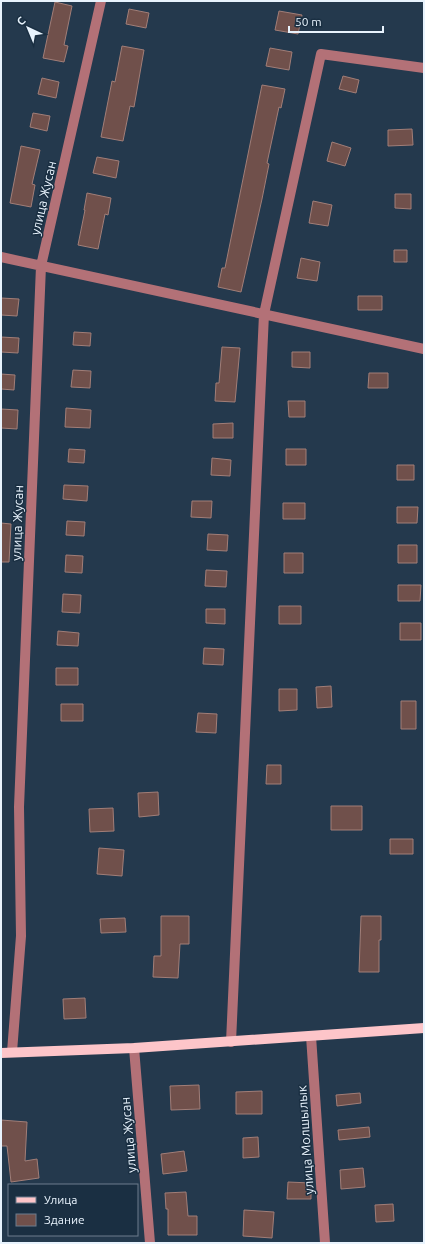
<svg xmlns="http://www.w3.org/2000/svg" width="425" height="1244" viewBox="0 0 425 1244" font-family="Ubuntu,sans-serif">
	<rect width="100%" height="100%" fill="#24394d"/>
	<path fill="#70504b" stroke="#a17e78" d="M 55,2 L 72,6 L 64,45 L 68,46 L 64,62 L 43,58 Z
		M 129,9 L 149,13 L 146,28 L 126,24 Z
		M 279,11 L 302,15 L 298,34 L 275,30 Z
		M 122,46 L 144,50 L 134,107 L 130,106 L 123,141 L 101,137 L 112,81 L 115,82 Z
		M 270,48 L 292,52 L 289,70 L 266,66 Z
		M 343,76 L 359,80 L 356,93 L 339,89 Z
		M 42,78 L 59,82 L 56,98 L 38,94 Z
		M 262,85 L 285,89 L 281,108 L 279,107 L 267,163 L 269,164 L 262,199 L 241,292 L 218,287 L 222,268 L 225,268 Z
		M 33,113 L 50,116 L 47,131 L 30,127 Z
		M 412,129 L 413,145 L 388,146 L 388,130 Z
		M 332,142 L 351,148 L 345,166 L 327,161 Z
		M 21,146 L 40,150 L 32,184 L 35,185 L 31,207 L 10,203 Z
		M 97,157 L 119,161 L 116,178 L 93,173 Z
		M 87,193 L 111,198 L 108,215 L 105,214 L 98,249 L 78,245 L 85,210 L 84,210 Z
		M 395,194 L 411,194 L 411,209 L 395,208 Z
		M 313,201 L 332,205 L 328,226 L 309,223 Z
		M 394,250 L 407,250 L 407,262 L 394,262 Z
		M 301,258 L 320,262 L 317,281 L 297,278 Z
		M 358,296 L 382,296 L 382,310 L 358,310 Z
		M 1,298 L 19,299 L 17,316 L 1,315 Z
		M 74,332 L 91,333 L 90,346 L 73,345 Z
		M 1,337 L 19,338 L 18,353 L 1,352 Z
		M 222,347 L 240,348 L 235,402 L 215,401 L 216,383 L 219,383 Z
		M 292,352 L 310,352 L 310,368 L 292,367 Z
		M 73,370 L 91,371 L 90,388 L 71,387 Z
		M 369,373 L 388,373 L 388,388 L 368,388 Z
		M 1,374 L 15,375 L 14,390 L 1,389 Z
		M 288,401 L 305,401 L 305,417 L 289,417 Z
		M 66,408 L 91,410 L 90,428 L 65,427 Z
		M 1,409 L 18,410 L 17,429 L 1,428 Z
		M 233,423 L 233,438 L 213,438 L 213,424 Z
		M 69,449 L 85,450 L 84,463 L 68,462 Z
		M 286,449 L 306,449 L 306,465 L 286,465 Z
		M 212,458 L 231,460 L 230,476 L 211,475 Z
		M 397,465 L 414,465 L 414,480 L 397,480 Z
		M 64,485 L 88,486 L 87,501 L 63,499 Z
		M 192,501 L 212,501 L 211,518 L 191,517 Z
		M 283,503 L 305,503 L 305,519 L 283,519 Z
		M 397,507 L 418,507 L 417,523 L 397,523 Z
		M 67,521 L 85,522 L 84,536 L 66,535 Z
		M 1,523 L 11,524 L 9,562 L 1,562 Z
		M 208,534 L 228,535 L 227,551 L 207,550 Z
		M 398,545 L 417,545 L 417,563 L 398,563 Z
		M 284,553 L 303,553 L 303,573 L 284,573 Z
		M 66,555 L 83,556 L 82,573 L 65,572 Z
		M 206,570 L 227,571 L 226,587 L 205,586 Z
		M 398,585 L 421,585 L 420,601 L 398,601 Z
		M 63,594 L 81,595 L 80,613 L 62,612 Z
		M 279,606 L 301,606 L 301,624 L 279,624 Z
		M 206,609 L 225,609 L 225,624 L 206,623 Z
		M 400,623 L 421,623 L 421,640 L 400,640 Z
		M 58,631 L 79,633 L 78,646 L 57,645 Z
		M 204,648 L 224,649 L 223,665 L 203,664 Z
		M 56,668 L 78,668 L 78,685 L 56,685 Z
		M 331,686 L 332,707 L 317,708 L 316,687 Z
		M 279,689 L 297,689 L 297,710 L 279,711 Z
		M 401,701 L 416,701 L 416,729 L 401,729 Z
		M 61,704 L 83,704 L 83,721 L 61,721 Z
		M 198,713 L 217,714 L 216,733 L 196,732 Z
		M 267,765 L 281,765 L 281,784 L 266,784 Z
		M 158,792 L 159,815 L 139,817 L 138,793 Z
		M 331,806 L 362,806 L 362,830 L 331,830 Z
		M 113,808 L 114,831 L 90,832 L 89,809 Z
		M 390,839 L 413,839 L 413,854 L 390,854 Z
		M 99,848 L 124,850 L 122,876 L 97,874 Z
		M 161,916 L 189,916 L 189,944 L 180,944 L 178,978 L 153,977 L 154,956 L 161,956 Z
		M 361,916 L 381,916 L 381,940 L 379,940 L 379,972 L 359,972 Z
		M 125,918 L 126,932 L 101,933 L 100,919 Z
		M 85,998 L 86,1018 L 64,1019 L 63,999 Z
		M 199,1085 L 200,1109 L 171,1110 L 170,1086 Z
		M 262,1091 L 262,1114 L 236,1114 L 236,1092 Z
		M 360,1093 L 361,1103 L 337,1106 L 336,1095 Z
		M 1,1120 L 27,1122 L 25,1161 L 37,1159 L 39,1178 L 11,1182 L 7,1146 L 1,1146 Z
		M 369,1127 L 370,1137 L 339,1140 L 338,1130 Z
		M 258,1137 L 259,1157 L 243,1158 L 243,1138 Z
		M 184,1151 L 187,1171 L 163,1174 L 161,1154 Z
		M 363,1168 L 365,1187 L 341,1189 L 340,1170 Z
		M 288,1182 L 311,1183 L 311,1199 L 287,1199 Z
		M 186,1192 L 188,1216 L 197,1216 L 197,1235 L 168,1235 L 168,1209 L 166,1209 L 165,1193 Z
		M 393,1204 L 394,1221 L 376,1222 L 375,1205 Z
		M 244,1210 L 274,1212 L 272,1238 L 243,1236 Z"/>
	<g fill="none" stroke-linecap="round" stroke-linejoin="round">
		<path stroke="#b37177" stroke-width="10" d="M 1,257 L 424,349
			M 311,1036 L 325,1243
			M 231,1042 L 264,314 L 321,54 L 424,68
			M 134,1048 L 150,1243
			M 12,1052 L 21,936 L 19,807 L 41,266 L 101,1"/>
		<path stroke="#fdc5c9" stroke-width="10" d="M 1,1053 L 134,1048 L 424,1028"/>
	</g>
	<g text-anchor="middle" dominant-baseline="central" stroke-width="3" stroke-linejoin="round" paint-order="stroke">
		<g font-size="13" fill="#e8f3fd" stroke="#1a2f42">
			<text transform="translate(43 198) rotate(-77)">улица Жусан</text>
			<text transform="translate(17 523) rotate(-88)">улица Жусан</text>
			<text transform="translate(128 1135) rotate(-95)">улица Жусан</text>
			<text transform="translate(305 1140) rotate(-94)">улица Молшылык</text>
		</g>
	</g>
	<rect width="425" height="1244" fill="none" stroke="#e8f3fd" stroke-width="4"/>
	<rect x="8" y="1184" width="130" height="52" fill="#1a2f42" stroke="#6c7d8d"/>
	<rect x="16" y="1197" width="20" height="6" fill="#fdc5c9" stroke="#6c7d8d"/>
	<text x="44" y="1204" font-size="12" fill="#e8f3fd">Улица</text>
	<rect x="16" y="1214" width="20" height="12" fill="#70504b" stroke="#6c7d8d"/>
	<text x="44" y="1224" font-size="12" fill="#e8f3fd">Здание</text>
	<g transform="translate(28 28) rotate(316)" stroke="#1a2f42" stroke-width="3" paint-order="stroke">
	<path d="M0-3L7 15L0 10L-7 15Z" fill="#e8f3fd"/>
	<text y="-6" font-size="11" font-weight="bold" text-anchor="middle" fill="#e8f3fd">С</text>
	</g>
	<path d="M289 26v6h94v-6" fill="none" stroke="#e8f3fd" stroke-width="2"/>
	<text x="295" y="26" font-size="12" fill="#e8f3fd" stroke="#1a2f42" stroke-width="3" paint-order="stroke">50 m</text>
</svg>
